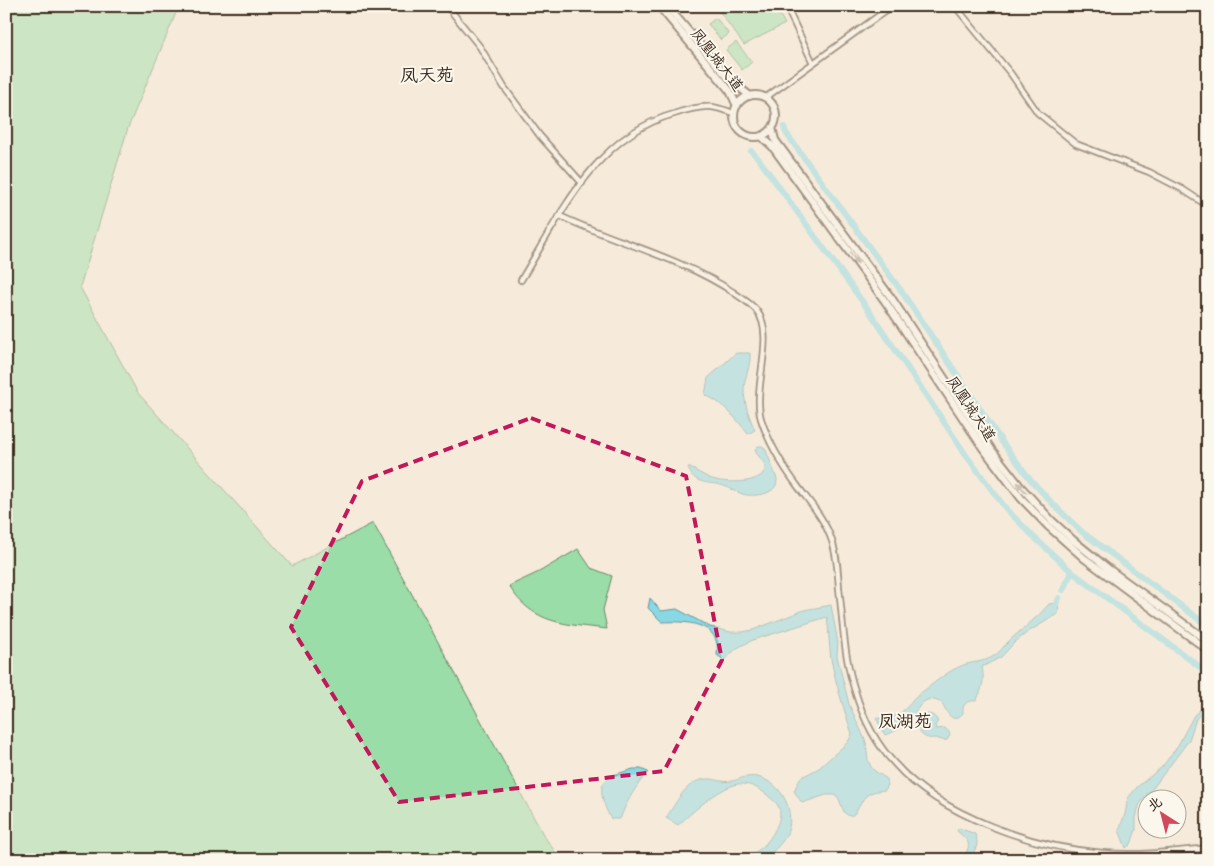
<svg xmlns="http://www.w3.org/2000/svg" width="1214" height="866" viewBox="0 0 1214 866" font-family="Mali,'LXGW WenKai TC',sans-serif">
	<rect width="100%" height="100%" fill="#f6ebda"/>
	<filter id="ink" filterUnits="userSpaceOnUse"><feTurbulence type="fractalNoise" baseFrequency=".02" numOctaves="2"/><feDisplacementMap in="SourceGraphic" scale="10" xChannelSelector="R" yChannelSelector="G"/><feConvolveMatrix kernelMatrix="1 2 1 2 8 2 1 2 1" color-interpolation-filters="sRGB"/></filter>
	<g filter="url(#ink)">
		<path fill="#9adda8" stroke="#6a8463" d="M 6,6 L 179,6 L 128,128 L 80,287 L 138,393 L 292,566 L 373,523 L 544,836 L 561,860 L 6,860 Z
			M 719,6 L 775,6 L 785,24 L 744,45 L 717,8 Z
			M 716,18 L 729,34 L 721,40 L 708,24 Z
			M 736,42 L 752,62 L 742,70 L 726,50 Z
			M 578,549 L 591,568 L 612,576 L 603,610 L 607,629 C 566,624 533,625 509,586 L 539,572 Z"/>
		<path fill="#88d8e5" stroke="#699295" d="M 736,353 L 750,353 C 751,366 745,376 744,388 C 744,403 749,417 755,430 L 748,434 C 737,419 722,402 705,395 L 708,378 Z
			M 758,446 L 762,446 L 765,448 L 777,479 C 778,494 758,496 746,495 C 739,494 731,488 724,486 C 710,481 693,486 688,467 C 698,471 706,478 716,480 C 728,483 762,484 765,469 C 766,460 756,457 755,449 Z
			M 650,598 L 661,611 L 677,609 L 710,627 L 731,632 L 742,632 L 753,630 L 804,610 L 831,605 L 838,643 L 837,656 L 849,704 L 866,742 L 868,760 L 871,767 L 876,772 L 887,779 L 888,785 L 885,790 C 878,791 872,791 866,796 C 860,800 855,824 845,813 C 841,808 841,800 836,795 L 826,795 L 802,803 L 794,791 L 800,778 L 819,768 L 848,742 L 852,734 C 844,709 836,685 831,659 C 829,645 829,631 827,617 L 753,640 L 737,648 L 724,660 L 717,655 C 722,622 685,621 662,622 L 648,608 Z
			M 1054,603 L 1058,605 L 1059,610 L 1058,614 L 1028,632 L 1015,642 L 1001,657 L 982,667 C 985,680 982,690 976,701 C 967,700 962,704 963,713 C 951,727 947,710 941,702 L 930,699 C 918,702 917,713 909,721 C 902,728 894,732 885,735 L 876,718 C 905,721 906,702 926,689 C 937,681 948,671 961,666 C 972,661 983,663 994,656 C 999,653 1003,647 1007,643 C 1021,629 1037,619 1049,604 Z
			M 1201,709 L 1203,711 L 1196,719 L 1189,740 L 1153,788 L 1145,796 L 1139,806 L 1136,818 L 1136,830 L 1131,844 L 1126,848 L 1119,830 L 1125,814 L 1128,798 L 1137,787 L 1162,767 L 1177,747 L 1194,715 Z
			M 928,714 C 934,715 936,717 938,722 L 935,725 L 936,729 L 945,728 L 949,732 L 950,735 L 947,740 C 942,741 940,739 936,738 C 933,738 930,739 928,738 C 914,734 918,719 928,714 Z
			M 633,769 L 641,769 L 648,772 C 635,787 627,801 620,819 L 611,819 C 606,810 596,789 606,780 C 612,774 625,772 633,769 Z
			M 745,777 C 749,777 753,776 757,777 C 783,782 797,814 786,836 C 781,845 771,853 764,860 L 736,860 C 743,857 751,855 757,851 C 768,845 784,820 779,808 C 777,802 771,799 766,794 C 758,788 749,783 738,784 C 718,788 693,812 678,825 L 666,818 C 677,802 687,777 711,779 C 715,779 718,781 722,781 C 730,783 738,779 745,777 Z
			M 959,828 L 975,834 C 980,845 975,851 968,860 L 963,860 C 971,843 971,843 957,831 Z"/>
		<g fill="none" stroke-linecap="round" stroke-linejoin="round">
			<path stroke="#88d8e5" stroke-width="6" d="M 784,127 L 786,133 L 902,292 L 1002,442 L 1030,479 L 1052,503 L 1082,532 L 1208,626
				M 751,151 L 758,158 L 870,312 L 968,458 L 1007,510 L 1036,539 L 1072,572 L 1208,673
				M 1063,590 L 1072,572
				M 1056,604 L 1059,598"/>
			<defs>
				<path id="street" d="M 447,6 L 480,47 L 504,87 L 540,136 L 582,183
					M 786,6 L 813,63
					M 955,6 L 1011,74 L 1038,113 L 1076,144 L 1149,172 L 1182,189 L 1208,206
					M 765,98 L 892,6
					M 560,216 C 617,243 680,257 733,292 C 741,298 751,303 757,311 C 776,336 752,387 761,419 C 769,444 784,468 799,488 C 812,505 825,520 832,541 C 837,556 838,572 839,588 C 843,622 844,658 855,691 C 863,718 876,744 895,764 C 941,816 1035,848 1103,853 C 1138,856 1173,852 1208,848
					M 521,280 C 560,216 596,135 674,114 C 686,110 700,106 712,107 C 719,108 727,111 734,113"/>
				<path id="secondary" d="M 659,6 L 730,91 L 737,106
					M 667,6 L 730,80 L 750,96
					M734 116a21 21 0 1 1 42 0a21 21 0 1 1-42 0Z
					M 772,128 L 775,140 L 892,299 L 991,449 L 1020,486 L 1052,521 L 1074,541 L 1110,570 L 1208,641
					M 761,136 L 772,146 L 885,301 L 983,448 L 1021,498 L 1048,526 L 1084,558 L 1208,650"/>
			</defs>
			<use href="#street" stroke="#3b2a1e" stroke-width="8"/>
			<use href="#secondary" stroke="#3b2a1e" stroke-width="10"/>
			<use href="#street" stroke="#fbf7ec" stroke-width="4.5"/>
			<use href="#secondary" stroke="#fbf7ec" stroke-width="6"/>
		</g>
		<defs><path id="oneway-solid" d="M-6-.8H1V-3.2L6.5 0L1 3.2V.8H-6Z" transform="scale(1.25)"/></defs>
		<g fill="#9b9085">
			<use href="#oneway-solid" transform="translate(854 258) rotate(54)"/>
			<use href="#oneway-solid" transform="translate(1022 488) rotate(-131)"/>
		</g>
	</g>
	<path d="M0 0H1214V866H0ZM 531,418 L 686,476 L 722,660 L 664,771 L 399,802 L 291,627 L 362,481 Z" fill="#f6ebda" fill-opacity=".55" fill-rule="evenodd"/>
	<path fill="none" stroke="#c2185b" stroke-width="4" stroke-dasharray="10 6" stroke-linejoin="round" d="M 531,418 L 686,476 L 722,660 L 664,771 L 399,802 L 291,627 L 362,481 Z"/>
	<g text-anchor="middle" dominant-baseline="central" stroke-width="4" stroke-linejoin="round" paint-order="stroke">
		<g font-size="15" fill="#3b2a1e" stroke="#fbf7ec">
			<text transform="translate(718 59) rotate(52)">凤凰城大道</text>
			<text transform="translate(972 408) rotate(56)">凤凰城大道</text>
		</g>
		<g font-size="18" fill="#3b2a1e" stroke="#fbf7ec">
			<text x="427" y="74">凤天苑</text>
			<text x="905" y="720">凤湖苑</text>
		</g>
	</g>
	<rect width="1214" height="866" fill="none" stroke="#fbf7ec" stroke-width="25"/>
	<rect x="12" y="12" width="1189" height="841" fill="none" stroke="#3b2a1e" stroke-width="2" filter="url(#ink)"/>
	<g transform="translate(1162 814) rotate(324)"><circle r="24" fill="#fbf7ec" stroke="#aea59a"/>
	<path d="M0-4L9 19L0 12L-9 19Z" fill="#d1495b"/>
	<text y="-8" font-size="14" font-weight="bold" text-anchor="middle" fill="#3b2a1e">北</text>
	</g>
</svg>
